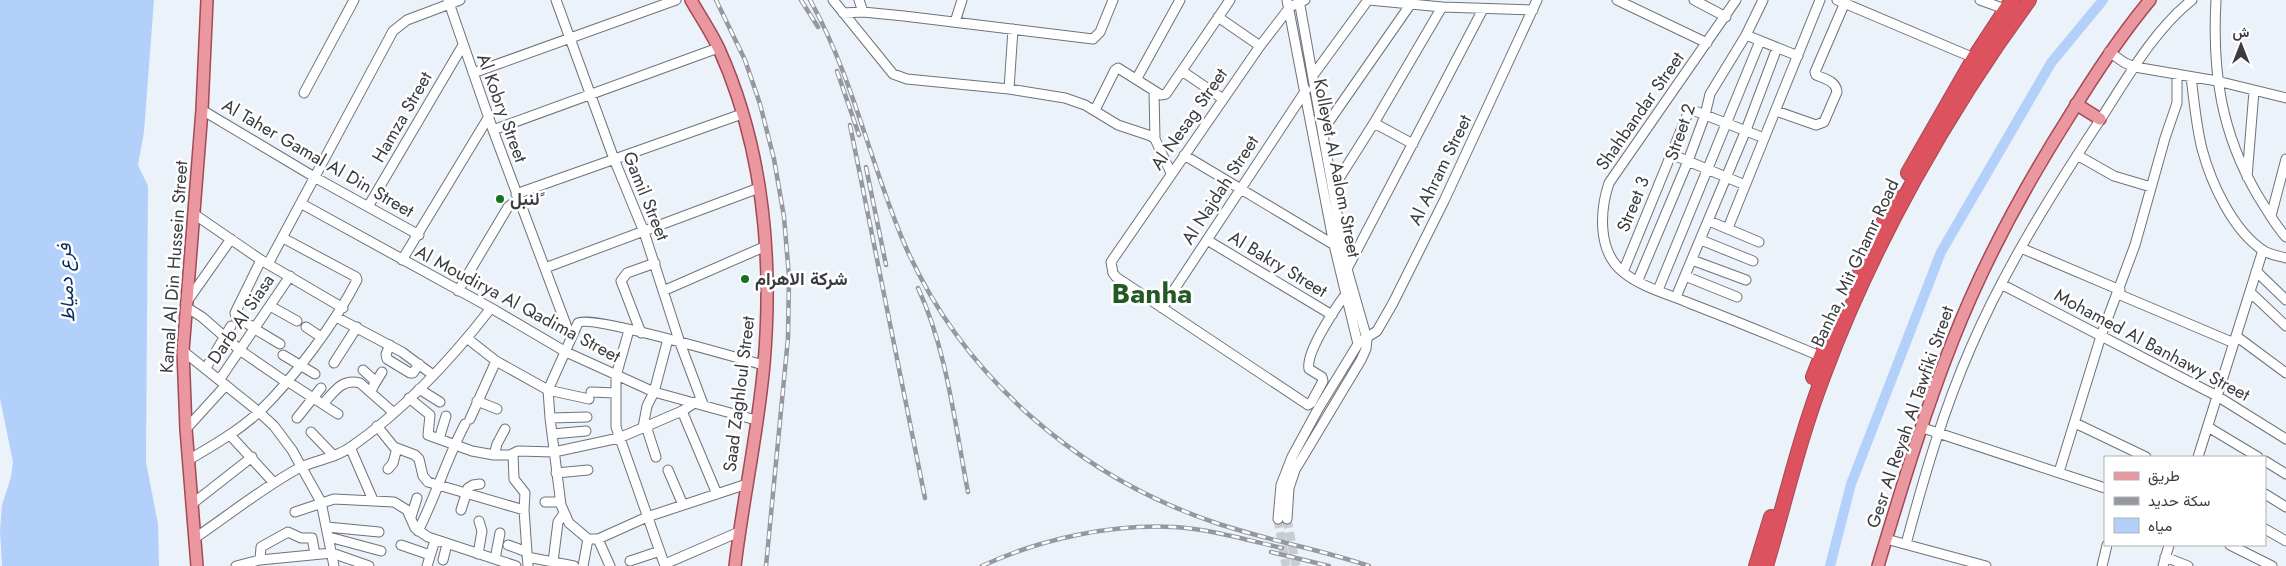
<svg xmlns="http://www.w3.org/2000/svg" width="2286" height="566" viewBox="0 0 2286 566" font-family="Jost,Vazirmatn,sans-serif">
	<rect width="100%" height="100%" fill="#ecf2fa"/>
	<path fill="#b3d0fb" d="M 0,0 L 154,0 L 144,132 L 138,165 L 148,186 L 146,462 L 158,524 L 159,566 L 2,566 L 0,530 L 2,505 L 11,477 L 13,462 L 0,399 Z"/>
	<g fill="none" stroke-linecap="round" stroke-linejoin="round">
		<path stroke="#b3d0fb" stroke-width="10" d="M 1830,566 L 1851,484 L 1941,252 L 2051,63 L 2103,0"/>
		<path stroke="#c8cdd4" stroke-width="9" stroke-dasharray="9 4.5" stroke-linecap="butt" d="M 1278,519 L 1286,566
			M 1287,519 L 1296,566"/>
		<defs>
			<path id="minor" d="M 448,0 L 493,130 L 571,338
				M 556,0 L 614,159 L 644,232 L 680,343 L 703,404
				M 833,0 L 893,74 L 907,79 L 1009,89 L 1065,98 L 1085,105 L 1118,125 L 1151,136 L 1155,139 L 1171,173
				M 859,0 L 863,12
				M 1305,0 L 1290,7 L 1260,46 L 1111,262 L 1113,273 L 1116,277 L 1308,405 L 1311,403 L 1323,381 L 1322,377 L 1309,369 C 1305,352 1340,300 1352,287
				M 1369,0 L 1442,7
				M 1617,0 L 1707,43
				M 1694,0 L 1726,17
				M 1736,0 L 1609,183 C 1600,210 1597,251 1623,272 C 1641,287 1668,294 1689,303 C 1733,320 1777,338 1820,356
				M 1837,0 L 1974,58
				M 1980,0 L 2005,9
				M 2216,0 C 2212,72 2221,133 2258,196 C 2267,210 2275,225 2286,237
				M 843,13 L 863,12 L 904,16 L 1093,39 L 1100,32 L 1113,0
				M 1218,17 L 1260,46
				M 955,22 L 962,0
				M 1746,35 L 1798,56
				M 2109,52 L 2125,63 L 2135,67 L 2217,81 L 2286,98
				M 1182,71 L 1223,99
				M 473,73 L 676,0
				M 1314,74 L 1368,0
				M 2191,77 C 2194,100 2196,125 2202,149 C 2211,183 2233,231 2264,251 C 2271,255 2279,256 2286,258
				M 1137,78 L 1180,0
				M 1009,89 L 1013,29
				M 1154,91 L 1155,139
				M 304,93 L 354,0
				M 202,110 L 316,178 L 419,235
				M 1095,110 L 1115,70 L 1118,68 L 1161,95 L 1166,94 L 1230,0
				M 1776,111 L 1816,125 L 1824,122 L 1837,92 C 1836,81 1825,79 1816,75 L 1815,72 L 1846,0
				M 1374,123 L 1413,144
				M 493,130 L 718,48
				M 1323,130 L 1410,5
				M 1671,154 L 1745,185
				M 1184,155 L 1336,246
				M 2077,155 L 2114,176 L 2151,187
				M 2247,177 L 2254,91
				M 1333,188 L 1374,123 L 1442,7 L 1533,10
				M 516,194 L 742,114
				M 302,204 L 491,308 L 566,352 L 654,392 L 756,420
				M 369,205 L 463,45
				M 194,214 L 261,260 L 343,308
				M 2271,216 L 2286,159
				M 1709,221 L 1759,242
				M 1728,228 L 1820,0
				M 1207,240 L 1332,315
				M 1701,240 L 1753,261
				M 2021,248 L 2120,290
				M 402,260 L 488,118
				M 1692,260 L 1746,280
				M 268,264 L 393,31 L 407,20 L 460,0
				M 545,268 L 759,188
				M 1347,269 L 1483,9
				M 2256,271 L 2286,300
				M 1623,272 L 1688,113 L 1695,111 L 1764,138
				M 1685,276 L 1737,297
				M 1638,280 L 1688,161 L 1705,115 L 1710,94 L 1746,35 L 1763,0
				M 2001,284 L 2217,396 L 2286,439
				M 1658,290 L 1760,41
				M 458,291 L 508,207 L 518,199
				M 663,291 L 766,246
				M 2250,292 L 2286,326
				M 2118,294 L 2234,343
				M 1676,297 L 1746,130 L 1777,48
				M 186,303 L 231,239
				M 270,306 L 297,321
				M 186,307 L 202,317 L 241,351 L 286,382
				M 1162,308 L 1306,90
				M 336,317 L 402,352 L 433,375
				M 306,327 L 321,337
				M 256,328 L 237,319 L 235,313 L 261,260
				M 255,329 L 280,344
				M 629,330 L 616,376 L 616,427 L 665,566
				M 641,333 L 621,281 L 627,273 L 655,263
				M 2236,336 L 2286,373
				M 468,339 L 496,361 L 548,390 L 589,399
				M 1363,340 L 1377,331 L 1393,303 L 1444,201 L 1537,0
				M 390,345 L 386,354 L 387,359 L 410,373 L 413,373 L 419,364
				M 183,351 L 259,412 L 274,426 L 292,450 L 321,502 L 334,566
				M 283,355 L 315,374
				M 334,363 L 357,327
				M 206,368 L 231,326
				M 363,370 L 374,380 L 374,385 L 371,391
				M 220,379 L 290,276
				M 287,381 L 338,414
				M 374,385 L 382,372
				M 419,389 L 440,402
				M 591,392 L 615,393
				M 409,398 L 430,415 L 428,435 L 472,451 L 494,455 L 510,455 L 518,451 L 554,452 L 619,438 L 682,411 L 696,402
				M 477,401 L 497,409
				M 323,404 C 334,392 342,378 360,383 L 394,413
				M 682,411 L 717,494
				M 297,418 L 321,388
				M 550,418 L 587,417
				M 470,419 L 496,361
				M 2075,423 L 2146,457
				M 377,426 L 394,447 L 415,455 L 419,459 L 423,476 L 428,482 L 524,510
				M 646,426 L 656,457
				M 643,427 L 647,406 L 654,392 L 668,339
				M 2208,427 L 2258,457
				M 1923,428 L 2105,488
				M 186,429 L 226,385
				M 311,432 L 334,456
				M 552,434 L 586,431
				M 230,435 L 274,483
				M 439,439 L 446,416
				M 350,447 L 373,500
				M 513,454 L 514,479 L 525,493 L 524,510 L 528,566
				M 494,455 L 497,444 L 505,429
				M 2198,457 L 2263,250
				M 190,459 C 214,445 238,431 259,412 C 294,378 335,323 357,280 L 356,277 L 283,238
				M 2265,461 L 2286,474
				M 388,469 L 393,463 L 397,448
				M 668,470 L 683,505
				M 2059,472 L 2101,336 L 2135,245 L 2165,138 L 2177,103 L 2177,74
				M 556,473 L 588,470
				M 2265,494 L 2286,507
				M 545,502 L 560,502
				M 192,504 L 252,457
				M 461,510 L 468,488 L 473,485 L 480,484
				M 295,512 L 334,499 L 394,502 L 407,510 L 415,528 L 428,537 L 516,566
				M 411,517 L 417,498
				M 1278,519 L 1281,485 L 1292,457 L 1317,411 L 1358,344 L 1334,245 L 1287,0
				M 1287,519 L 1289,488 L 1295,470 L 1361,360 L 1366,349 L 1367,339 L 1347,269 L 1299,0
				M 327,527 L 379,532
				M 2265,529 L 2286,541
				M 418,531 C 436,496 446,460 465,424
				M 329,537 L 381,551
				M 195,538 C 229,515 262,488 299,468 C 316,460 336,458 351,447 C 405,409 451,360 491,308
				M 588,539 L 569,523 L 561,505 L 550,418 L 548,390 L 578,323 C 590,314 740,359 764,365
				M 588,539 L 598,539 L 647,517 L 747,484
				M 598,539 L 610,566
				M 1886,539 L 1986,566
				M 1906,544 C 1924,477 1943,411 1971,347 C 2006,266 2054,190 2102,117 C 2127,78 2155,29 2192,0
				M 401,545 L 430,555
				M 508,545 L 527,552
				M 2230,545 L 2272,566
				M 478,554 L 482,531 L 479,521
				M 527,557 L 574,566
				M 2165,557 L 2188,566
				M 495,559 L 500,533
				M 260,560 L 261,547 L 288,532 L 301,538 L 312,538 L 315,554
				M 443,560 L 447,544
				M 630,561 L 660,551
				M 553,562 L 558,522 L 564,513
				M 665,564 L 739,532
				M 236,566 L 260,560 L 332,553 L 369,566
				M 427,566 L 435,540
				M 583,566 L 588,539
				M 2102,566 L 2107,545
				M 2163,566 L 2169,545"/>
			<path id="major" d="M 691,0 C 700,16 711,32 719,49 C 763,147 773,258 764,364 C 758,432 743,499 735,566
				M 2076,104 L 2100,119
				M 197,566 L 186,429 L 183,351 L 202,110 L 207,0
				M 1878,566 C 1901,490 1924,413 1953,340 C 1984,261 2025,186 2070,115 C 2095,74 2120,36 2150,0"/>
			<path id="highway" d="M 1908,173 L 1974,58 L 2012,0
				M 1860,269 L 1896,197
				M 1813,377 L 1830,334
				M 1756,566 L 1771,517
				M 1766,566 C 1785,502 1800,436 1824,374 C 1873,243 1947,112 2029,0"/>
		</defs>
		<use href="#minor" stroke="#6e727a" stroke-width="11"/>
		<use href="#major" stroke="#a34a53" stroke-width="14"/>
		<use href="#highway" stroke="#a34a53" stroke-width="16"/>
		<use href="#minor" stroke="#fff" stroke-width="9"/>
		<use href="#major" stroke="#ea979f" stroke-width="11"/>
		<use href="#highway" stroke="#dc525f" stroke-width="14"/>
		<defs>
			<path id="rail" d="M 716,0 L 745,60 L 760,104 L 774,159 L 784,217 L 789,277 L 788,338 L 766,566
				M 801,0 L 818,27
				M 810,0 C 853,77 870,163 904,243 C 962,377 1079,477 1216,523 C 1266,540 1319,549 1369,566
				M 837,71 L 859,135
				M 850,125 L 925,498
				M 866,167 L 886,265
				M 918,288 C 947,350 955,425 968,492
				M 1271,552 L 1329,566
				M 982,566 C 1040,539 1110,524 1174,527 C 1210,529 1247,540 1282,548"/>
		</defs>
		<use href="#rail" stroke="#95999f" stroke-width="4.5"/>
		<use href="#rail" stroke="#fff" stroke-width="2.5" stroke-dasharray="8" stroke-linecap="butt"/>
	</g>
	<g fill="#147220" stroke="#fff" stroke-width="2">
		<circle cx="500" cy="199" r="5"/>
		<circle cx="745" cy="279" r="5"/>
	</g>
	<g text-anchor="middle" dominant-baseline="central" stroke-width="5" stroke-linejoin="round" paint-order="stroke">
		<g font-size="18" fill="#393b3e" stroke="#fff">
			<text transform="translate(502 108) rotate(70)">Al Kobry Street</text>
			<text transform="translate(1640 111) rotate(-55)">Shahbandar Street</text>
			<text transform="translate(402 117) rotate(-60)">Hamza Street</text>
			<text transform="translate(1189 119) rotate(-55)">Al Nesag Street</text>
			<text transform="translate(1680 132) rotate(-71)">Street 2</text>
			<text transform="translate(318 158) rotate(30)">Al Taher Gamal Al Din Street</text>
			<text transform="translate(1337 168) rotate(79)">Kolleyet Al Aalom Street</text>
			<text transform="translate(1440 170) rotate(-64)">Al Ahram Street</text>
			<text transform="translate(1220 190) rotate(-57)">Al Najdah Street</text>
			<text transform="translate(646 196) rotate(68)">Gamil Street</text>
			<text transform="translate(1633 204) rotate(-68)">Street 3</text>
			<text transform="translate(1855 263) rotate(-65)">Banha, Mit Ghamr Road</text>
			<text transform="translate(1278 264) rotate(31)">Al Bakry Street</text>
			<text transform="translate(174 267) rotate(-86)">Kamal Al Din Hussein Street</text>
			<text transform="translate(518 304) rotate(28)">Al Moudirya Al Qadima Street</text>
			<text transform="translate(241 319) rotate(-56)">Darb Al Siasa</text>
			<text transform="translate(2152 345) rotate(28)">Mohamed Al Banhawy Street</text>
			<text transform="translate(739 394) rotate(-83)">Saad Zaghloul Street</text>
			<text transform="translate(1910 417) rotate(-71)">Gesr Al Reyah Al Tawfiki Street</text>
		</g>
		<g font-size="18" font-weight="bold" fill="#393b3e" stroke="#fff" text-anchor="start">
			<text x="510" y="199">لنبل ً</text>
			<text x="755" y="279">شركة الاهرام</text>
		</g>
		<g font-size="19" font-style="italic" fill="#092d5f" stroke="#fff">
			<text transform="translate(66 283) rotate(-93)">فرع دمياط</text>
		</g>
		<g font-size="28" font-weight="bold" fill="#235925" stroke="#fff">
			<text x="1152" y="293">Banha</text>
		</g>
	</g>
	<rect x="2104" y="456" width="162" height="90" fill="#ffffff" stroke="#b0b1b2"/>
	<rect x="2114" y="472" width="25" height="8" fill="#ea979f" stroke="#b0b1b2"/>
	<text x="2148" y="481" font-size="15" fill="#393b3e">طريق</text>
	<rect x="2114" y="497" width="25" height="8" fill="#95999f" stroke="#b0b1b2"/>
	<text x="2148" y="506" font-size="15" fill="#393b3e">سكة حديد</text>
	<rect x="2114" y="518" width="25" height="15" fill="#b3d0fb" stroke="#b0b1b2"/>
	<text x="2148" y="531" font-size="15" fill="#393b3e">مياه</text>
	<g transform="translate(2241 45)" stroke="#ffffff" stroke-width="4" paint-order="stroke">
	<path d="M0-4L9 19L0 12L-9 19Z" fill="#393b3e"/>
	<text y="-8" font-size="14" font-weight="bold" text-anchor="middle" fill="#393b3e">ش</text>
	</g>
</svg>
